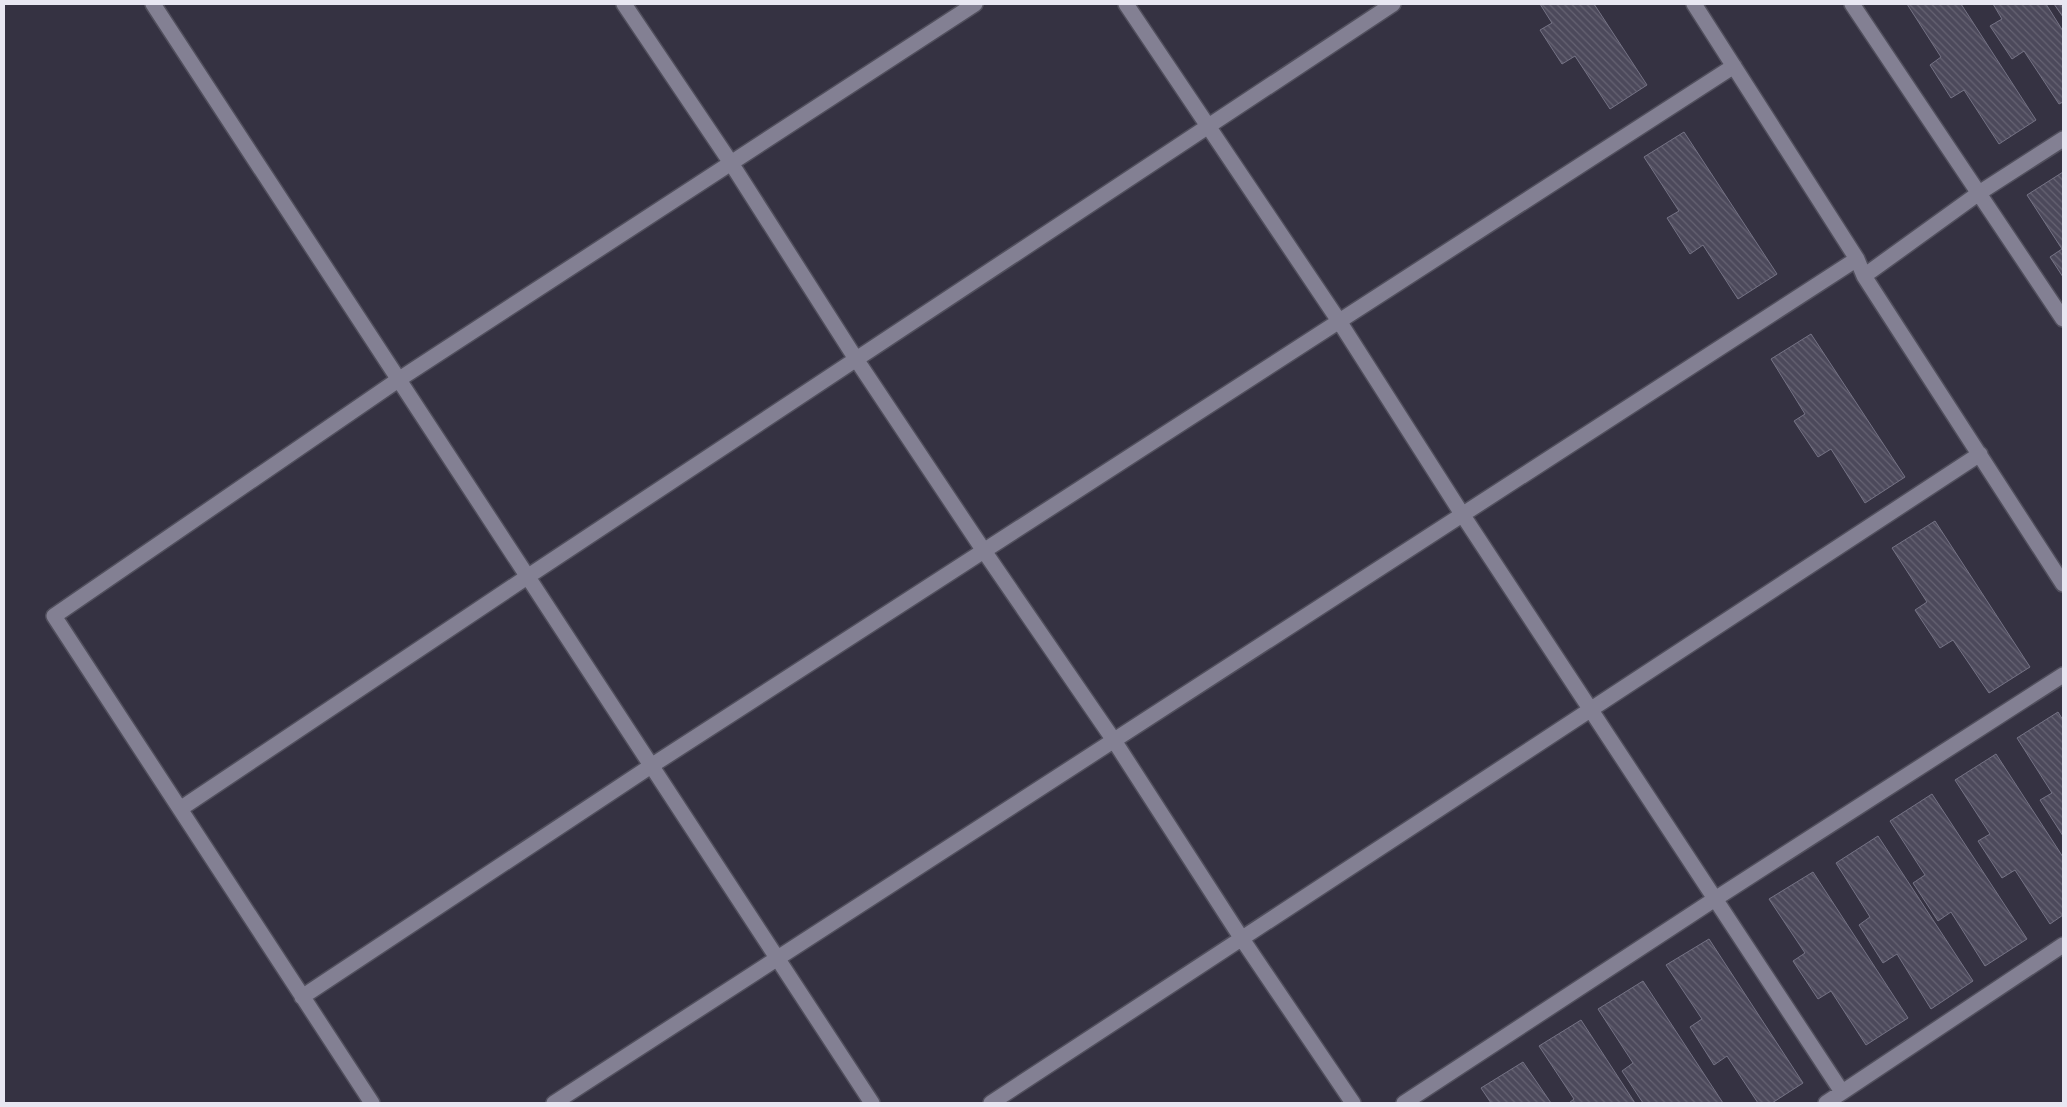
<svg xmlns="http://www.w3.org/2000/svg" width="2067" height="1107" viewBox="0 0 2067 1107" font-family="'Open Sans',sans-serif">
	<defs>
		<pattern id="building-back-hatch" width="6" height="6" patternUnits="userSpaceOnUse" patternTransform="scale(1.25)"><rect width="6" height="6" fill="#4c495b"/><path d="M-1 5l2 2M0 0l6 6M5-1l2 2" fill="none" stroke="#666373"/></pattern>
	</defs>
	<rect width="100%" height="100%" fill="#353242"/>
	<path fill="url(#building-back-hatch)" stroke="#757385" d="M 1540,4 L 1594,4 L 1647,85 L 1610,109 L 1575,56 L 1562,64 L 1540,30 L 1552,23 Z
		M 1907,4 L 1961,4 L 2036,120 L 1999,144 L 1964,90 L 1951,98 L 1930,65 L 1941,57 Z
		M 1993,4 L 2046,4 L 2063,31 L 2063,102 L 2059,104 L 2024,51 L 2012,59 L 1990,26 L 2002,19 Z
		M 2054,4 L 2063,4 L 2063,17 Z
		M 1684,132 L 1777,274 L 1738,299 L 1703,245 L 1690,254 L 1667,218 L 1679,211 L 1644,157 Z
		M 2063,172 L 2063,277 L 2050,257 L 2062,249 L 2027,195 Z
		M 1811,334 L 1905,477 L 1865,503 L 1831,449 L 1818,457 L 1794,421 L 1805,414 L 1771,359 Z
		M 1935,521 L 2030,667 L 1989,693 L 1953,640 L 1940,648 L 1915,610 L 1927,602 L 1892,548 Z
		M 2058,712 L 2063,720 L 2063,836 L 2040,800 L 2052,793 L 2017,738 Z
		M 1996,754 L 2063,857 L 2063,915 L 2050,924 L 2015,870 L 2002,878 L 1978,841 L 1990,834 L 1955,780 Z
		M 1932,794 L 2027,939 L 1985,966 L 1951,912 L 1938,921 L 1913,883 L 1925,875 L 1890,821 Z
		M 1878,836 L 1973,981 L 1931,1009 L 1897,954 L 1883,963 L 1859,925 L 1870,917 L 1836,863 Z
		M 1813,872 L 1908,1018 L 1866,1045 L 1831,991 L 1818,999 L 1793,961 L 1805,953 L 1769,899 Z
		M 1709,939 L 1803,1083 L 1772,1103 L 1758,1103 L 1727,1056 L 1714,1065 L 1690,1027 L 1702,1019 L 1666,965 Z
		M 1643,981 L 1723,1103 L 1643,1103 L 1622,1071 L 1633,1063 L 1598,1009 Z
		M 1581,1020 L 1635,1103 L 1569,1103 L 1574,1099 L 1539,1046 Z
		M 1523,1062 L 1551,1103 L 1491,1103 L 1481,1088 Z"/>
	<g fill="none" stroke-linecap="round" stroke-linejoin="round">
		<defs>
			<path id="street" d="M 153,4 L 872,1103
				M 624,4 L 731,163 L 856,359 L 984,551 L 1113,739 L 1242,939 L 1353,1103
				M 1126,4 L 1339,321 L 1462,514 L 1842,1092
				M 1694,4 L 1857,259 L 1864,276 L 2063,584
				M 1852,4 L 2063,319
				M 1864,276 L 1979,193 L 2063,139
				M 180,809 L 527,577 L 1393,4
				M 302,997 L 651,766 L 1734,66
				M 372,1103 L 54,616 L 398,380 L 975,4
				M 554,1103 L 1857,259
				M 991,1103 L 1980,454
				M 1404,1103 L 1715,899 L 2063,675
				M 1826,1103 L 2063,945"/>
		</defs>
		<use href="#street" stroke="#514f5d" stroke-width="18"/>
		<use href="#street" stroke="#838093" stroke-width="15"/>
	</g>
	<rect width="2067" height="1107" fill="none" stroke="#e8e7f2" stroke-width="10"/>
</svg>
